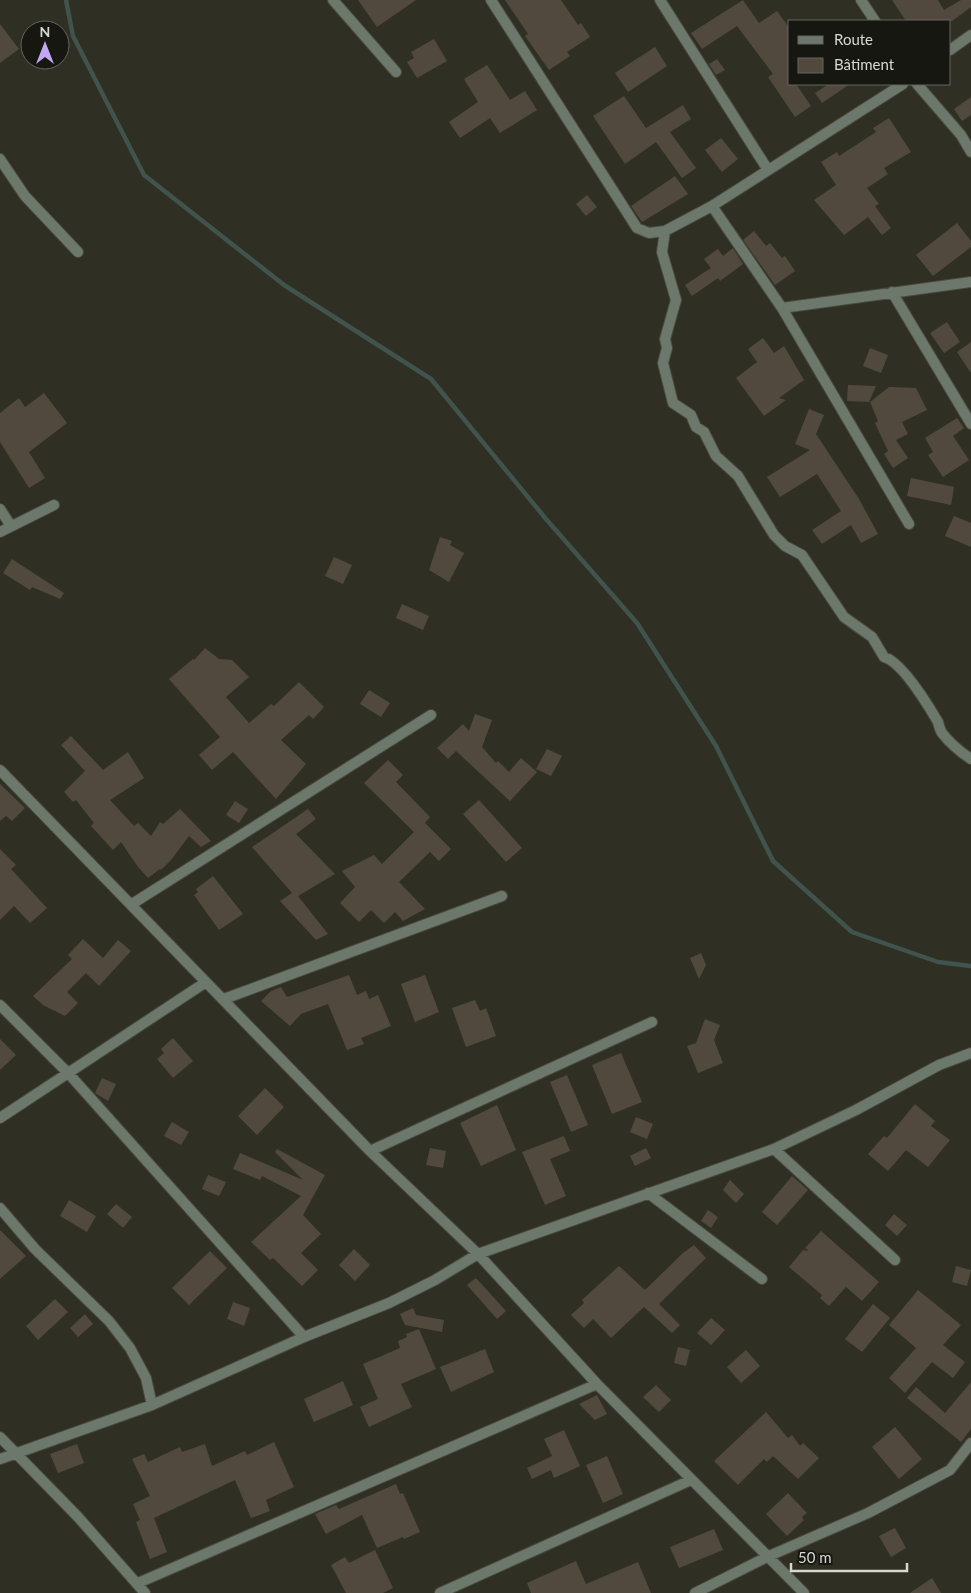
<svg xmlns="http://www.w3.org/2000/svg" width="971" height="1593" viewBox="0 0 971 1593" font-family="Lato,sans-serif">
	<rect width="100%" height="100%" fill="#2f3023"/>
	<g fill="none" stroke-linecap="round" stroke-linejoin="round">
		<path stroke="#40534d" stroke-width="4.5" d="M 66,0 L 73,36 L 144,175 L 284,285 L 431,379 L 546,519 L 637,623 L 716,746 L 773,861 L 852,932 L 938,962 L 971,966"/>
	</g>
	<path fill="#52493e" d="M 358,0 L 416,0 L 377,27 Z
		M 505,0 L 561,0 L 578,25 L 581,23 L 590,37 L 567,52 L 570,56 L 549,70 L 525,36 L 528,34 Z
		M 743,0 L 759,23 L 777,11 L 790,29 L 790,84 L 796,84 L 811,106 L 795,117 L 768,77 L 773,74 L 737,26 L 702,49 L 691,33 Z
		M 892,0 L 938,0 L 944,10 L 961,0 L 971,0 L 971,7 L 952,21 L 906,21 Z
		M 0,24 L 19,49 L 0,63 Z
		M 434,39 L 447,61 L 417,78 L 407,62 L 414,58 L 411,52 Z
		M 655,47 L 667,66 L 628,92 L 615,73 Z
		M 717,59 L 725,70 L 716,75 L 709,64 Z
		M 487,65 L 510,100 L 525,91 L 537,110 L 500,133 L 490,118 L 460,138 L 449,122 L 478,102 L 464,79 Z
		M 829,84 L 850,84 L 822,103 L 815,93 Z
		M 624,96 L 646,128 L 683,105 L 691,119 L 670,132 L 696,168 L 682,178 L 656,142 L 625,164 L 593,116 Z
		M 971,97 L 971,115 L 962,121 L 954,109 Z
		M 889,118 L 911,152 L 884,168 L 888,174 L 867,188 L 879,204 L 875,206 L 891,228 L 882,235 L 868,217 L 844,235 L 814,200 L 836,185 L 821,162 L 837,152 L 839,156 L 876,132 L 873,128 Z
		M 721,138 L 738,159 L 722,172 L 705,150 Z
		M 675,176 L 688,194 L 642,222 L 631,206 Z
		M 587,195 L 597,207 L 586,216 L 576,204 Z
		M 957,223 L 971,241 L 971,247 L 933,276 L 916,255 Z
		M 754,231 L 766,246 L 770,243 L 782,258 L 785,256 L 795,271 L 775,285 L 743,240 Z
		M 733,248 L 743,264 L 720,281 L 718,278 L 692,296 L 685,285 L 711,268 L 704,259 L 718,249 L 723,256 Z
		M 947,322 L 960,342 L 944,353 L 930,333 Z
		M 763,338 L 774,353 L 784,346 L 804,380 L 779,398 L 786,400 L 764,416 L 736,378 L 757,362 L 748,349 Z
		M 971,342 L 971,373 L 957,352 Z
		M 870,348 L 888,355 L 881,373 L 863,366 Z
		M 848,385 L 876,386 L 869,402 L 847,401 Z
		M 889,387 L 916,388 L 927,410 L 902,422 L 908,434 L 896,440 L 908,458 L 893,468 L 884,454 L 888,451 L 875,423 L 878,421 L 870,402 Z
		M 44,393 L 67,423 L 29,452 L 45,478 L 29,488 L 0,442 L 0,413 L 19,398 L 25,407 Z
		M 809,409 L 824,415 L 816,434 L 859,499 L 878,534 L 861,543 L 851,525 L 822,544 L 812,530 L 841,511 L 817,474 L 780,497 L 767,477 L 810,450 L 795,444 Z
		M 957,418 L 964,428 L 953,436 L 969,460 L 943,477 L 928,455 L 933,452 L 925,438 Z
		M 911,478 L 954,487 L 951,505 L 907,496 Z
		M 954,516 L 971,523 L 971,547 L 945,536 Z
		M 440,537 L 452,541 L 450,545 L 464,553 L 449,582 L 429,570 Z
		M 334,557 L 352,565 L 343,584 L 325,576 Z
		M 12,559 L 64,593 L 60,599 L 32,587 L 30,590 L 3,573 Z
		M 402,604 L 429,616 L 423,630 L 396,618 Z
		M 205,648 L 219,659 L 232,660 L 249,677 L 226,697 L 249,723 L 271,704 L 274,706 L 299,682 L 324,707 L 313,719 L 309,715 L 281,740 L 306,764 L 276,799 L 233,752 L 212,770 L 199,755 L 220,737 L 169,679 L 193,659 L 194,660 Z
		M 369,690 L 390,703 L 381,717 L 360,704 Z
		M 475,714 L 492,720 L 482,747 L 496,763 L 498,761 L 509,772 L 521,758 L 537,772 L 510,801 L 456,751 L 448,759 L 437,748 L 463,724 L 469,731 Z
		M 71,736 L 103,770 L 128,752 L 144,778 L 110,800 L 134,826 L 138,823 L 151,836 L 160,822 L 163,824 L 180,809 L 211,841 L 201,847 L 189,836 L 171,860 L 161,870 L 160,869 L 148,878 L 138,867 L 121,842 L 113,850 L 91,826 L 94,823 L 76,800 L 73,802 L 64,792 L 85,771 L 61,745 Z
		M 547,749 L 562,756 L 551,776 L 536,769 Z
		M 388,760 L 403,775 L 396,782 L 430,817 L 425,823 L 451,849 L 439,861 L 430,852 L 399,882 L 425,909 L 403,921 L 395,912 L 384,923 L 371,910 L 359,922 L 340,903 L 355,887 L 342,871 L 374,855 L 382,864 L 414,832 L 364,783 Z
		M 0,784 L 25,808 L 12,821 L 6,816 L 0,821 Z
		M 479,800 L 522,848 L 506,862 L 463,814 Z
		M 235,801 L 248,809 L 239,823 L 226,815 Z
		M 308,809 L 316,819 L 296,834 L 335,874 L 298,896 L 328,934 L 316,940 L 280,901 L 292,893 L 252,847 Z
		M 0,849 L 16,865 L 11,869 L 47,908 L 30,923 L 14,906 L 0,920 Z
		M 213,876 L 243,914 L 219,930 L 194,895 L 198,892 L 196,889 Z
		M 83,939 L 103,958 L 118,940 L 131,951 L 99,986 L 86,973 L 67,992 L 78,1003 L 65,1016 L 43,1005 L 33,996 L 72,959 L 68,955 Z
		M 701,953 L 706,965 L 699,979 L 690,958 Z
		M 349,975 L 357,995 L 366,991 L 369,999 L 378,995 L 391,1026 L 361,1038 L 364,1044 L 347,1050 L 328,1004 L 301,1014 L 290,1026 L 261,1001 L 271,991 L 281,987 L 287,997 Z
		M 425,975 L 439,1012 L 415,1022 L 401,984 Z
		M 475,1000 L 480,1011 L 486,1008 L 496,1036 L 466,1047 L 452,1008 Z
		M 705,1019 L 720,1025 L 714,1040 L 723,1063 L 698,1073 L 687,1046 L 696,1043 Z
		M 173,1038 L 193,1061 L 173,1078 L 157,1059 L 164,1053 L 161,1049 Z
		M 0,1039 L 16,1055 L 0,1070 Z
		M 621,1053 L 642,1102 L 612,1114 L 592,1065 Z
		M 567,1075 L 588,1125 L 571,1132 L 550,1082 Z
		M 102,1078 L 116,1084 L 108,1101 L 95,1093 Z
		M 265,1088 L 284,1107 L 257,1135 L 238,1116 Z
		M 915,1104 L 935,1121 L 931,1126 L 950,1140 L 928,1167 L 906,1150 L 888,1171 L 868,1154 L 884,1136 L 887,1138 Z
		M 497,1105 L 516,1150 L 481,1166 L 460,1123 Z
		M 636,1117 L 653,1124 L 647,1139 L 630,1132 Z
		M 172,1122 L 189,1132 L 181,1145 L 164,1136 Z
		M 564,1136 L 570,1151 L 550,1159 L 566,1196 L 545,1205 L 522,1152 Z
		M 430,1148 L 446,1151 L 443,1168 L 426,1165 Z
		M 646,1148 L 651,1158 L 635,1166 L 630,1156 Z
		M 277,1149 L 325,1175 L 303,1215 L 321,1234 L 301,1253 L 318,1270 L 302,1286 L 273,1258 L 270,1260 L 251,1242 L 301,1196 L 262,1176 L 260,1180 L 233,1169 L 240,1153 L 303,1180 L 275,1152 Z
		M 208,1175 L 226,1182 L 219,1196 L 202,1189 Z
		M 792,1176 L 808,1190 L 777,1225 L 762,1212 Z
		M 730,1180 L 744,1194 L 736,1203 L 723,1190 Z
		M 69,1200 L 96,1216 L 87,1232 L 60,1216 Z
		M 116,1204 L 132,1217 L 123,1228 L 107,1214 Z
		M 708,1210 L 718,1217 L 711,1228 L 701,1221 Z
		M 894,1214 L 907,1225 L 897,1236 L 885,1225 Z
		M 0,1230 L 26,1256 L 0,1279 Z
		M 821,1231 L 879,1282 L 862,1301 L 846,1287 L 829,1306 L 820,1298 L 822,1295 L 789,1267 L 803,1250 L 809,1251 L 805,1248 Z
		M 694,1245 L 706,1258 L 659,1304 L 680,1325 L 672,1333 L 644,1307 L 611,1338 L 593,1319 L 584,1328 L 571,1315 L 584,1303 L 582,1300 L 619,1266 L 645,1290 L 683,1253 Z
		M 354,1249 L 370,1265 L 355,1281 L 339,1265 Z
		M 210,1251 L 227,1268 L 189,1305 L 172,1288 Z
		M 956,1266 L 971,1270 L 967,1286 L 952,1282 Z
		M 476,1278 L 506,1311 L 497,1319 L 467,1285 Z
		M 918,1290 L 961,1325 L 943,1345 L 965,1362 L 953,1378 L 932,1362 L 905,1393 L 889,1378 L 916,1348 L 889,1325 Z
		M 55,1299 L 68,1312 L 38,1340 L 26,1326 Z
		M 233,1302 L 250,1308 L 244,1326 L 227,1319 Z
		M 873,1304 L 890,1318 L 862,1352 L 845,1339 Z
		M 413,1308 L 416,1315 L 444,1320 L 442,1332 L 405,1325 L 400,1314 Z
		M 85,1314 L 93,1324 L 78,1337 L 70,1328 Z
		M 711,1318 L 725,1330 L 711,1345 L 697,1333 Z
		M 419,1329 L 436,1369 L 401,1384 L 412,1407 L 369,1427 L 360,1407 L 378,1399 L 363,1364 L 400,1348 L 398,1341 L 407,1337 L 406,1334 Z
		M 678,1347 L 690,1350 L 686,1366 L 674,1363 Z
		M 485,1349 L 494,1372 L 451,1392 L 440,1367 Z
		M 746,1350 L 760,1366 L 741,1383 L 727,1367 Z
		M 343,1381 L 353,1405 L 314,1422 L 304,1399 Z
		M 971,1382 L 971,1429 L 961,1442 L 907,1398 L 916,1387 L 945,1413 Z
		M 656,1385 L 671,1400 L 659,1412 L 643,1397 Z
		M 597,1395 L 607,1414 L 595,1420 L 579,1404 Z
		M 766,1412 L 788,1438 L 792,1435 L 800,1446 L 803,1443 L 819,1458 L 798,1479 L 773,1456 L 767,1462 L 764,1459 L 738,1485 L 714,1461 Z
		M 895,1427 L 922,1459 L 899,1479 L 872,1447 Z
		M 564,1430 L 580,1466 L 554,1478 L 551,1470 L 532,1479 L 527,1468 L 552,1456 L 544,1439 Z
		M 274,1442 L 294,1487 L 266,1500 L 270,1511 L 251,1518 L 235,1480 L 154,1518 L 167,1552 L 150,1559 L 136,1522 L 140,1520 L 133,1504 L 150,1496 L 132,1459 L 144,1454 L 148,1462 L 180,1447 L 182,1452 L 205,1444 L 212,1466 L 245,1451 L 247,1455 Z
		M 77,1444 L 84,1463 L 58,1473 L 50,1454 Z
		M 607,1456 L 623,1494 L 603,1503 L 586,1465 Z
		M 396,1484 L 400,1494 L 403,1493 L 420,1532 L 404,1539 L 403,1537 L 377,1548 L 362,1515 L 326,1534 L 315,1514 L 336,1505 L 339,1509 Z
		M 788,1493 L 807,1513 L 802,1517 L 804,1520 L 787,1536 L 766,1514 Z
		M 895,1528 L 906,1548 L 891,1557 L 879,1536 Z
		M 714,1529 L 723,1550 L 679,1568 L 670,1547 Z
		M 375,1550 L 393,1588 L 383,1593 L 346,1593 L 331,1565 L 345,1557 L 349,1563 Z
		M 576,1561 L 586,1584 L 638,1562 L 651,1593 L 531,1593 L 527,1583 Z
		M 932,1578 L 941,1593 L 910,1593 Z"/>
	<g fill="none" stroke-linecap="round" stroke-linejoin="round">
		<defs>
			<path id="street" d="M 333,0 L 396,72
				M 491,0 L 637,228 L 649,233 L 665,231 L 712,206 L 903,84
				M 660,0 L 768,170
				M 861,0 L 875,21
				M 950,50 L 971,35
				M 917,84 L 961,135 L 971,152
				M 0,159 L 25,196 L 78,252
				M 712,206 L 782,308 L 909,524
				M 665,231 L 662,252 L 676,300 L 665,339 L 667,348 L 663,363 L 673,403 L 691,415 L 696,427 L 704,432 L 716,456 L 738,476 L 774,535 L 785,546 L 802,555 L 844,617 L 872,637 L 884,657 C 902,662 928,705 938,722 C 939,726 940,730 942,733 C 949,742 962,753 971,759
				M 892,292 L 971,424
				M 782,308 L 971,282
				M 0,509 L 11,526
				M 0,532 L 54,505
				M 0,770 L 370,1151 L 478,1254 L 597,1384 L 804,1593
				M 132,904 L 431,715
				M 224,999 L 502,896
				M 0,1005 L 69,1074 L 304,1337
				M 0,1118 L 206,982
				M 774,1149 L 895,1260
				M 370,1151 L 652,1022
				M 648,1193 L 762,1279
				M 0,1208 L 35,1249 L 109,1321 L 130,1348 L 146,1378 L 152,1405
				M 0,1437 L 78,1517 L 145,1593
				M 0,1459 L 152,1405 L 304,1337 L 389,1303 L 435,1280 L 478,1254 L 774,1149 L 856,1110 L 939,1065 L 971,1053
				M 138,1583 L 597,1384
				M 440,1593 L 691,1480
				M 695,1593 L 769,1556 L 868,1513 L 950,1470 L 971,1443"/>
		</defs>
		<use href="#street" stroke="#4a4b3f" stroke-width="12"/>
		<use href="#street" stroke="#6d786c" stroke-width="10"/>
	</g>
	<rect x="788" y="20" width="162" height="65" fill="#171712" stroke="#64645e"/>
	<rect x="798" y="36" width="25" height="8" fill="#6d786c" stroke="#64645e"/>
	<text x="834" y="45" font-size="15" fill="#d7d8d0">Route</text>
	<rect x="798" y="58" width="25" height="15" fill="#52493e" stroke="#64645e"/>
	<text x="834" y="70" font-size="15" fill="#d7d8d0">Bâtiment</text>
	<g transform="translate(45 45)"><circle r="24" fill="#171712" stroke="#64645e"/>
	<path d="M0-4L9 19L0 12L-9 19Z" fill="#c3a7f2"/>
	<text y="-8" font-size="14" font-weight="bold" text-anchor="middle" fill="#d7d8d0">N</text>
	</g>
	<path d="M791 1563v8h116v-8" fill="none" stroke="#d7d8d0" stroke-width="2.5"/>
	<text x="798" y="1563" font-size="15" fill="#d7d8d0" stroke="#171712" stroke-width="4" paint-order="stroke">50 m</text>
</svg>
